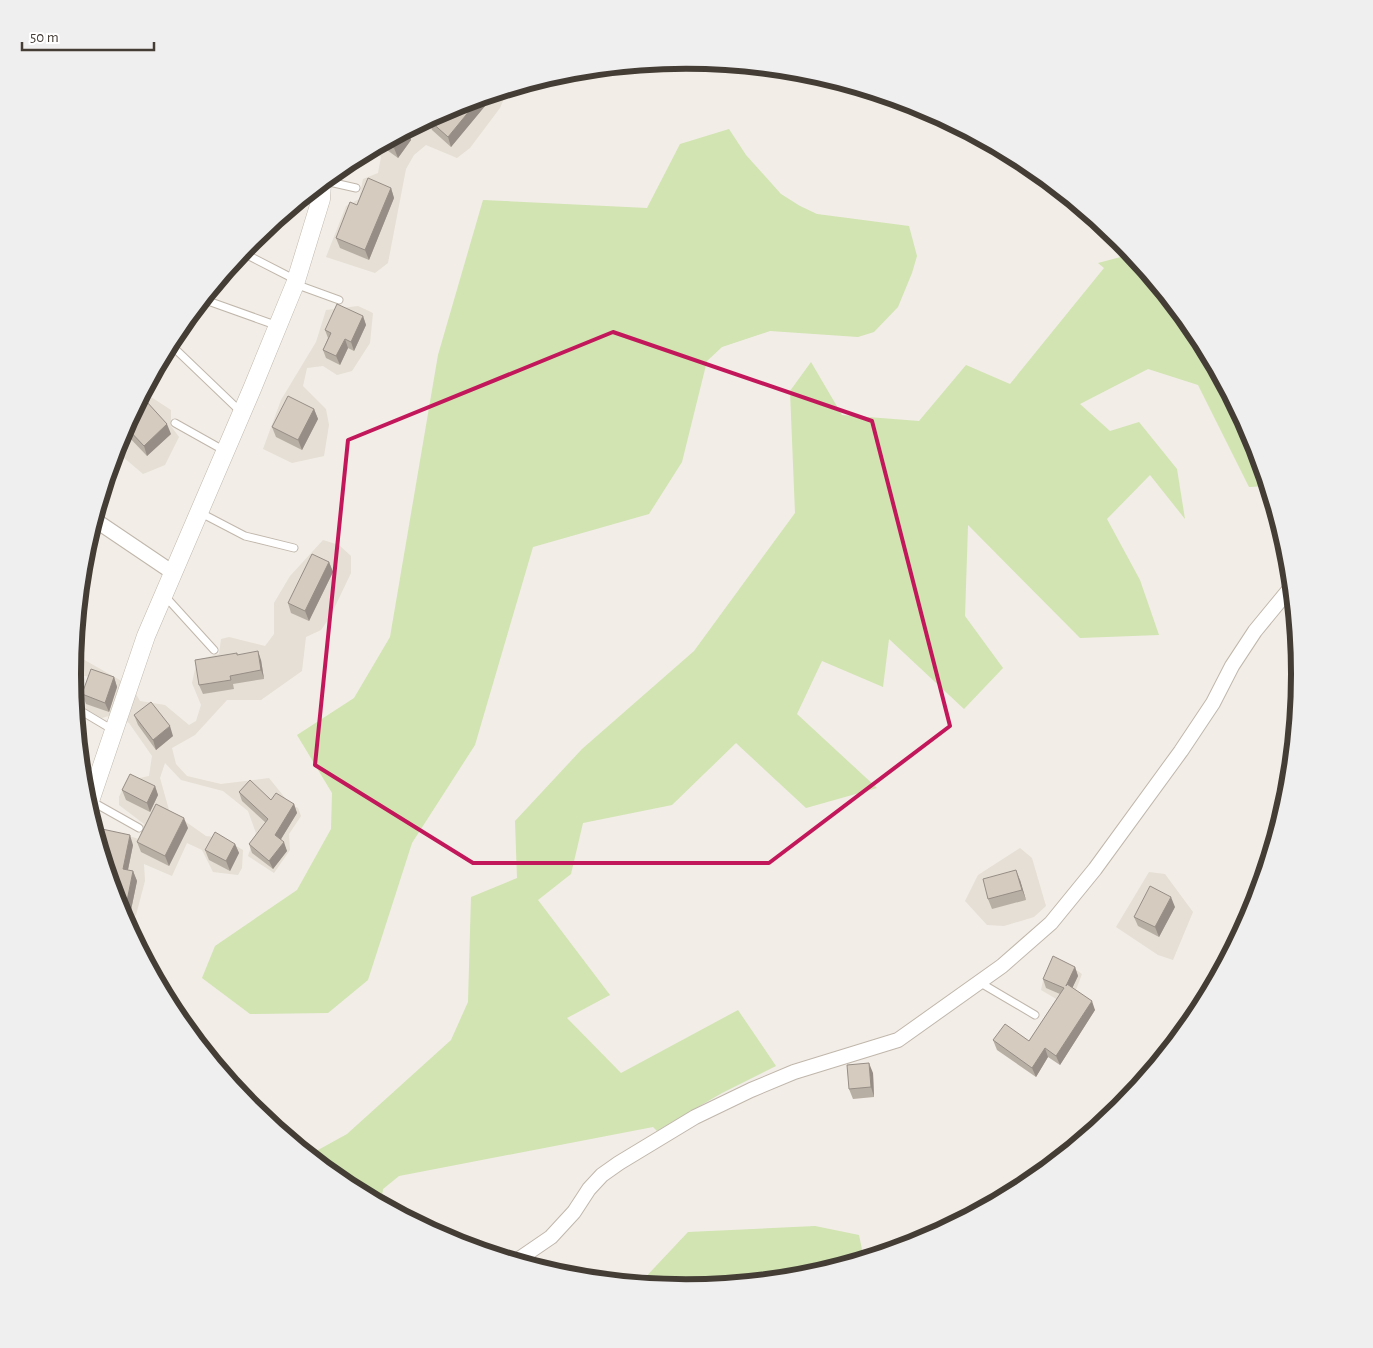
<svg xmlns="http://www.w3.org/2000/svg" width="1373" height="1348" viewBox="0 0 1373 1348" font-family="'Alegreya Sans',sans-serif">
	<rect width="100%" height="100%" fill="#f2ede6"/>
	<path fill="#e5dfd5" d="M 505,90 L 506,94 L 500,108 L 470,148 L 457,158 L 426,145 L 414,155 L 406,169 L 388,263 L 375,273 L 326,257 L 346,206 L 359,199 L 363,179 L 378,173 L 381,157 L 373,149 L 452,107 Z
		M 358,306 L 373,313 L 370,343 L 352,371 L 337,375 L 323,366 L 307,368 L 303,386 L 326,409 L 329,425 L 324,456 L 292,463 L 263,449 L 281,400 L 316,342 L 326,310 Z
		M 151,397 L 171,410 L 171,426 L 179,437 L 165,465 L 143,474 L 116,451 L 124,431 L 133,424 L 138,407 Z
		M 323,540 L 339,545 L 351,556 L 351,573 L 330,617 L 321,630 L 306,637 L 302,671 L 261,700 L 227,700 L 195,735 L 172,748 L 176,764 L 187,776 L 221,784 L 269,778 L 290,804 L 298,808 L 301,816 L 289,834 L 290,850 L 274,873 L 248,856 L 256,833 L 248,811 L 223,791 L 181,780 L 165,763 L 160,778 L 169,810 L 206,836 L 222,838 L 243,850 L 242,868 L 238,875 L 213,872 L 202,850 L 187,843 L 172,876 L 144,864 L 145,881 L 136,915 L 128,920 L 127,923 L 119,909 L 98,838 L 108,830 L 139,839 L 144,824 L 119,805 L 119,797 L 126,781 L 149,776 L 152,756 L 129,723 L 115,714 L 102,718 L 86,709 L 80,701 L 90,677 L 76,674 L 73,677 L 74,654 L 132,687 L 140,701 L 165,705 L 189,725 L 196,721 L 201,705 L 192,683 L 197,660 L 219,654 L 221,639 L 229,637 L 265,646 L 274,634 L 274,603 L 290,576 Z
		M 1020,848 L 1032,858 L 1046,906 L 1034,917 L 1004,926 L 987,925 L 965,901 L 978,875 Z
		M 1149,872 L 1165,874 L 1193,912 L 1173,960 L 1158,955 L 1116,927 Z
		M 1069,965 L 1082,974 L 1071,1003 L 1063,1003 L 1041,990 L 1044,976 Z"/>
	<path fill="#d1e4b1" d="M 729,129 L 746,155 L 781,194 L 800,206 L 817,214 L 909,226 L 917,256 L 912,273 L 898,307 L 874,332 L 858,337 L 770,331 L 722,347 L 707,361 L 682,462 L 649,514 L 533,547 L 475,745 L 412,843 L 368,980 L 328,1013 L 250,1014 L 202,978 L 215,946 L 297,890 L 331,829 L 332,793 L 297,735 L 354,698 L 390,637 L 438,355 L 483,200 L 647,208 L 680,144 Z
		M 1132,254 L 1197,333 L 1254,439 L 1268,486 L 1249,487 L 1198,385 L 1148,369 L 1080,404 L 1110,431 L 1139,422 L 1177,469 L 1185,519 L 1150,475 L 1107,519 L 1140,580 L 1159,635 L 1080,638 L 968,525 L 965,616 L 1003,668 L 964,709 L 889,639 L 883,687 L 822,661 L 797,714 L 877,788 L 806,808 L 736,743 L 672,805 L 583,823 L 571,874 L 538,900 L 610,995 L 567,1018 L 621,1073 L 738,1010 L 776,1066 L 722,1093 L 657,1131 L 653,1127 L 399,1176 L 383,1189 L 381,1203 L 345,1184 L 309,1155 L 347,1134 L 451,1040 L 468,1002 L 471,897 L 517,878 L 515,821 L 582,749 L 694,651 L 795,513 L 790,391 L 811,362 L 842,415 L 919,421 L 966,365 L 1010,384 L 1104,268 L 1098,263 Z
		M 815,1226 L 859,1235 L 864,1259 L 806,1276 L 686,1288 L 640,1283 L 688,1232 Z"/>
	<g fill="none" stroke-linecap="round" stroke-linejoin="round">
		<defs>
			<path id="service" d="M 325,181 L 356,188
				M 249,244 L 251,257 L 296,280
				M 295,284 L 339,300
				M 208,301 L 278,326
				M 170,344 L 242,413
				M 175,423 L 225,451
				M 199,512 L 245,536 L 294,548
				M 164,595 L 214,650
				M 76,708 L 113,730
				M 91,801 L 139,828
				M 979,982 L 1035,1015"/>
			<path id="minor" d="M 95,520 L 172,572
				M 516,1261 L 551,1237 L 574,1212 L 589,1189 L 602,1175 L 619,1163 L 695,1117 L 751,1090 L 794,1072 L 898,1040 L 1002,966 L 1051,923 L 1095,869 L 1181,751 L 1213,703 L 1232,666 L 1255,631 L 1292,586"/>
			<path id="tertiary" d="M 88,807 L 146,636 L 252,389 L 295,284 L 321,199 L 322,183"/>
		</defs>
		<use href="#service" stroke="#c0b7ac" stroke-width="9"/>
		<use href="#minor" stroke="#c0b7ac" stroke-width="16"/>
		<use href="#tertiary" stroke="#c0b7ac" stroke-width="19"/>
		<use href="#service" stroke="#fff" stroke-width="7"/>
		<use href="#minor" stroke="#fff" stroke-width="14"/>
		<use href="#tertiary" stroke="#fff" stroke-width="18"/>
	</g>
	<path fill="#b8afa4" d="M 495,94 L 451,147 L 432,130 L 429,120 Z
		M 408,130 L 411,140 L 398,158 L 380,145 Z
		M 391,188 L 394,198 L 369,260 L 340,248 L 336,238 L 357,205 Z
		M 363,316 L 366,325 L 354,351 L 348,348 L 340,365 L 326,358 L 323,350 L 328,338 L 325,330 Z
		M 314,409 L 318,419 L 302,450 L 276,437 L 272,427 Z
		M 132,415 L 171,434 L 147,456 L 126,434 L 125,429 Z
		M 329,562 L 333,572 L 309,621 L 291,613 L 288,603 Z
		M 238,655 L 261,660 L 264,679 L 233,684 L 234,689 L 203,694 L 199,685 Z
		M 114,677 L 117,687 L 109,712 L 86,704 L 82,694 Z
		M 134,715 L 173,736 L 156,750 L 138,725 Z
		M 155,786 L 158,795 L 150,812 L 126,800 L 122,790 Z
		M 239,792 L 271,800 L 294,804 L 297,813 L 281,839 L 287,851 L 273,869 L 252,853 L 249,844 L 266,823 L 242,801 Z
		M 188,828 L 169,866 L 141,852 L 137,842 Z
		M 99,842 L 133,845 L 128,870 L 133,871 L 137,881 L 131,910 L 120,908 L 120,909 Z
		M 235,844 L 239,853 L 230,871 L 209,860 L 205,850 Z
		M 1020,880 L 1026,900 L 992,909 L 988,899 Z
		M 1175,907 L 1159,937 L 1138,926 L 1134,917 Z
		M 1075,967 L 1078,976 L 1072,988 L 1095,1010 L 1060,1065 L 1048,1057 L 1036,1077 L 997,1050 L 993,1040 L 1029,1041 L 1060,994 L 1046,988 L 1043,979 Z
		M 873,1073 L 874,1097 L 853,1099 L 849,1089 Z"/>
	<path fill="#968e86" d="M 495,94 L 451,147 L 448,137 L 480,98 Z
		M 408,130 L 411,140 L 398,158 L 394,148 Z
		M 391,188 L 394,198 L 369,260 L 365,250 Z
		M 363,316 L 366,325 L 354,351 L 351,342 Z
		M 345,339 L 348,348 L 340,365 L 336,356 Z
		M 314,409 L 318,419 L 302,450 L 298,440 Z
		M 167,424 L 171,434 L 147,456 L 144,446 Z
		M 329,562 L 333,572 L 309,621 L 305,611 Z
		M 258,651 L 261,660 L 264,679 L 261,670 Z
		M 74,658 L 75,658 L 78,666 L 73,671 Z
		M 114,677 L 117,687 L 109,712 L 105,703 Z
		M 170,726 L 173,736 L 156,750 L 153,740 Z
		M 155,786 L 158,795 L 150,812 L 147,803 Z
		M 294,804 L 297,813 L 278,844 L 275,835 Z
		M 184,818 L 188,828 L 169,866 L 165,856 Z
		M 130,835 L 133,845 L 126,879 L 123,869 Z
		M 284,842 L 287,851 L 273,869 L 269,861 Z
		M 235,844 L 239,853 L 230,871 L 226,861 Z
		M 1016,870 L 1020,880 L 1026,900 L 1022,890 Z
		M 133,871 L 137,881 L 131,910 L 127,901 Z
		M 1171,897 L 1175,907 L 1159,937 L 1155,927 Z
		M 1075,967 L 1078,976 L 1069,995 L 1066,986 Z
		M 1092,1001 L 1095,1010 L 1060,1065 L 1056,1056 Z
		M 1045,1048 L 1048,1057 L 1036,1077 L 1032,1068 Z
		M 869,1063 L 873,1073 L 874,1097 L 871,1087 Z"/>
	<path fill="#d6cbbf" stroke="#968e86" d="M 480,98 L 448,137 L 429,120 L 430,118 L 452,107 Z
		M 408,130 L 394,148 L 386,142 Z
		M 368,178 L 391,188 L 365,250 L 336,238 L 350,202 L 357,205 Z
		M 337,304 L 363,316 L 351,342 L 345,339 L 336,356 L 323,350 L 331,333 L 325,330 Z
		M 288,396 L 314,409 L 298,440 L 272,427 Z
		M 146,401 L 167,424 L 144,446 L 126,427 L 132,415 Z
		M 312,554 L 329,562 L 305,611 L 288,603 Z
		M 258,651 L 261,670 L 230,676 L 231,680 L 199,685 L 195,660 L 237,653 L 237,655 Z
		M 91,669 L 114,677 L 105,703 L 82,694 Z
		M 151,702 L 170,726 L 153,740 L 134,715 Z
		M 130,774 L 155,786 L 147,803 L 122,790 Z
		M 250,780 L 271,800 L 276,793 L 294,804 L 275,835 L 284,842 L 269,861 L 249,844 L 268,819 L 239,792 Z
		M 156,804 L 184,818 L 165,856 L 137,842 Z
		M 102,829 L 130,835 L 123,869 L 133,871 L 127,901 L 116,898 L 116,899 L 99,842 Z
		M 215,832 L 235,844 L 226,861 L 205,850 Z
		M 1016,870 L 1022,890 L 988,899 L 983,879 Z
		M 1150,886 L 1171,897 L 1155,927 L 1134,917 Z
		M 1053,956 L 1075,967 L 1066,986 L 1067,984 L 1092,1001 L 1056,1056 L 1045,1048 L 1032,1068 L 993,1040 L 1005,1024 L 1029,1041 L 1064,988 L 1043,979 Z
		M 869,1063 L 871,1087 L 849,1089 L 847,1065 Z"/>
	<path fill="none" stroke="#c2185b" stroke-width="4" stroke-linejoin="round" d="M 613,332 L 872,421 L 950,726 L 769,863 L 473,863 L 315,765 L 348,440 Z"/>
	<path d="M0 0H1373V1348H0ZM81 674a605 605 0 1 1 1210 0a605 605 0 1 1-1210 0Z" fill="#f0efef" fill-rule="evenodd"/>
	<path fill="none" stroke="#443d36" stroke-width="6" d="M81 674a605 605 0 1 1 1210 0a605 605 0 1 1-1210 0Z"/>
	<path d="M22 42v8h132v-8" fill="none" stroke="#443d36" stroke-width="2.5"/>
	<text x="30" y="42" font-size="15" fill="#443d36" stroke="#ffffff" stroke-width="4" paint-order="stroke">50 m</text>
</svg>
